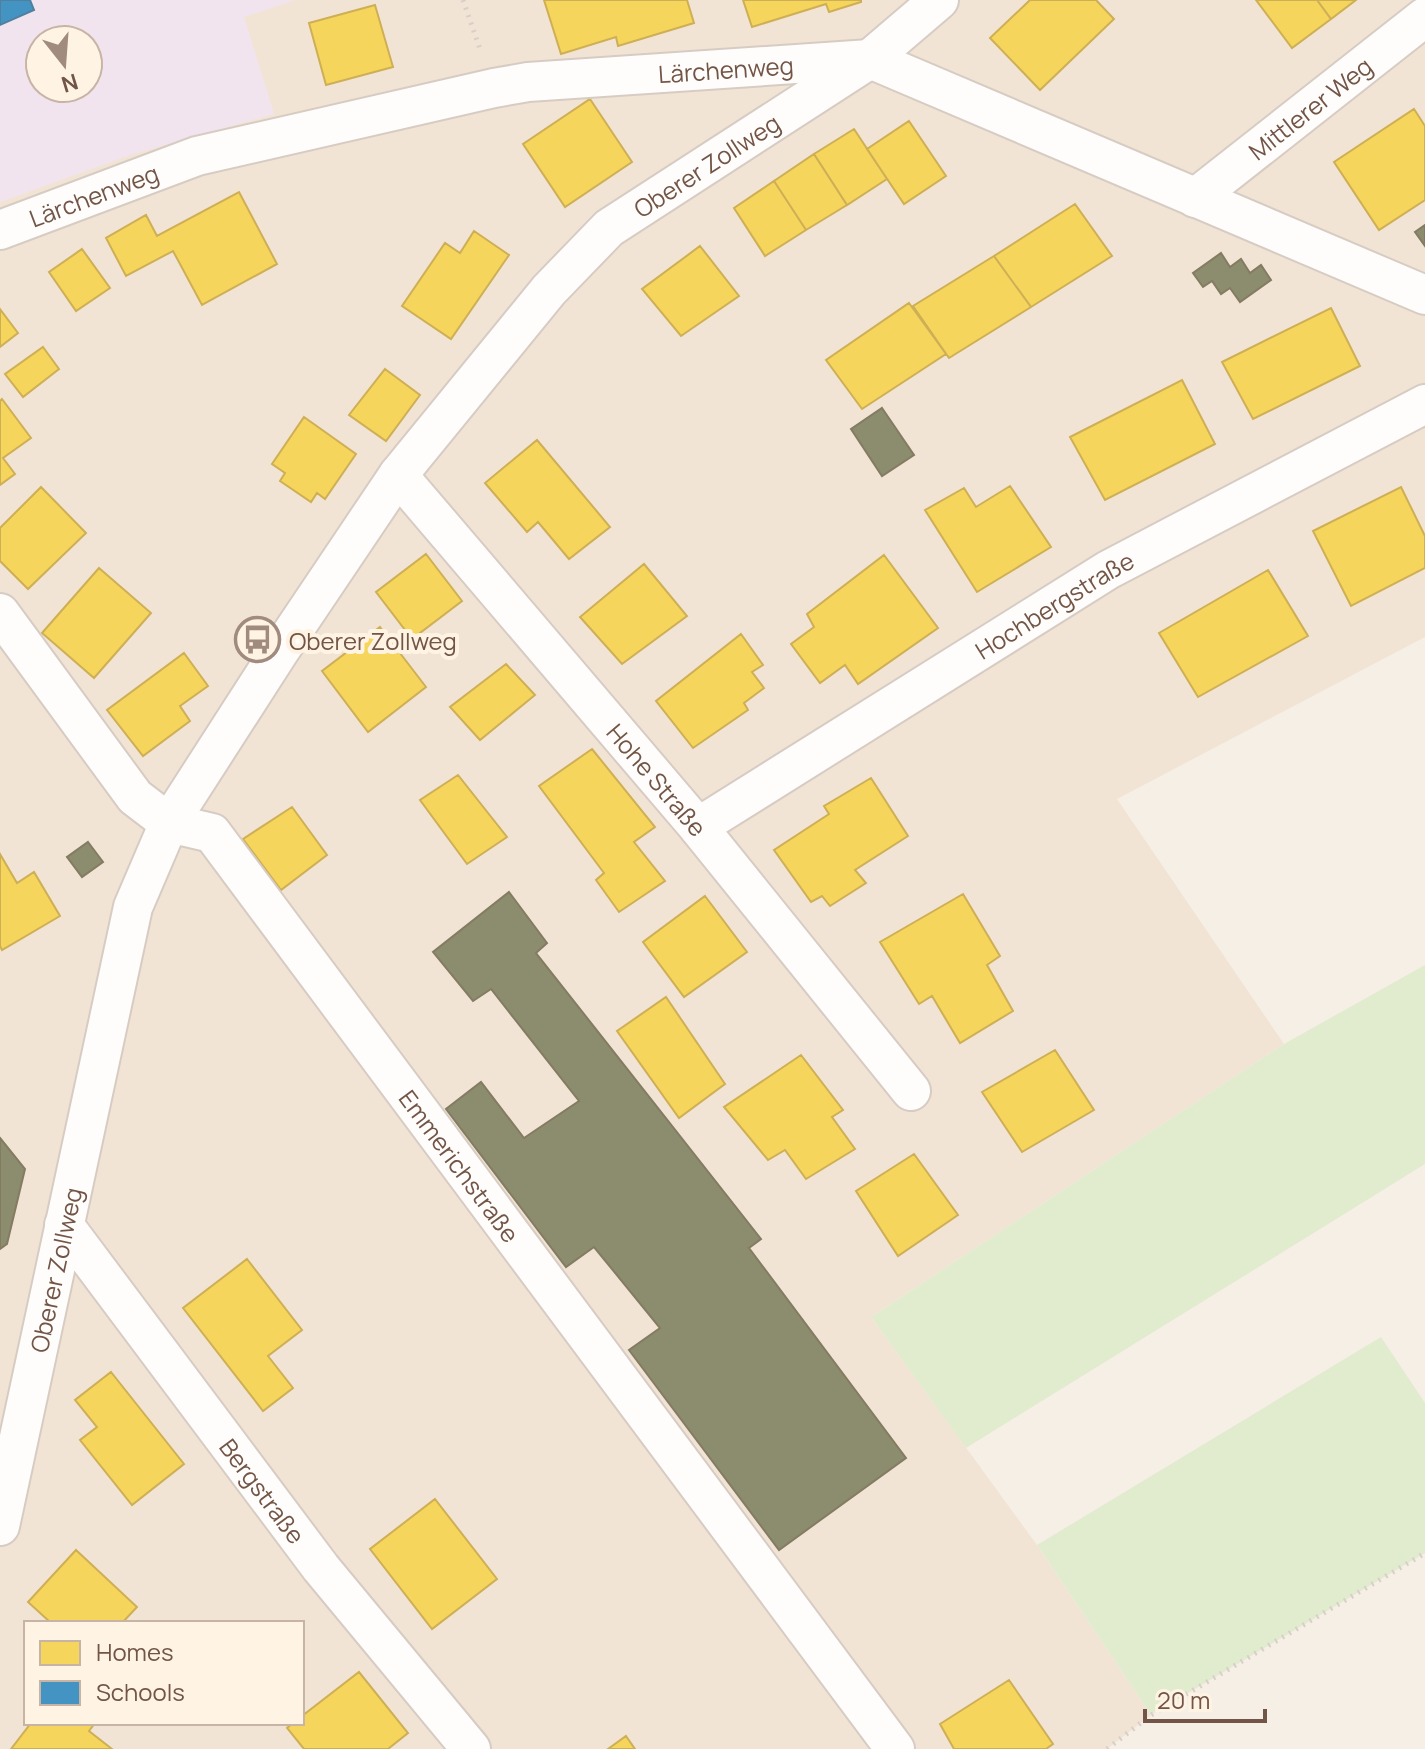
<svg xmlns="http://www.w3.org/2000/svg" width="1425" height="1749" viewBox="0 0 1425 1749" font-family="Manrope,sans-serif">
	<rect width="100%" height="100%" fill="#f6efe5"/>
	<path fill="#f2e4d4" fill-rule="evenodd" d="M 0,0 L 1425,0 L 1425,637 L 1117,799 L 1284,1044 L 871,1317 L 1037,1545 L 1151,1715 L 1107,1749 L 0,1749 ZM 40,40 L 88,40 L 88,88 L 40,88 ZM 26,1623 L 302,1623 L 302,1723 L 26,1723 Z"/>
	<path fill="#f1e4ef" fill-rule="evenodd" d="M 0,0 L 295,0 L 244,17 L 274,114 L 133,154 L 0,202 ZM 40,40 L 88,40 L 88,88 L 40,88 Z"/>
	<path fill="#e1eccf" d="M 1425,965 L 1425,1164 L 966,1448 L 871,1317 L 1284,1044 Z
		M 1381,1337 L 1425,1403 L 1425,1553 L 1151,1715 L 1037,1545 Z"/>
	<path fill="#f6d55c" stroke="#ceaf55" stroke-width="2" d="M 544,0 L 687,0 L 694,23 L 618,46 L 616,37 L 561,54 Z
		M 743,0 L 861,0 L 861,2 L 829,12 L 826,4 L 752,27 Z
		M 1030,0 L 1096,0 L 1114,19 L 1040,90 L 990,38 Z
		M 1256,0 L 1317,0 L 1331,19 L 1292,48 Z
		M 1317,0 L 1356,0 L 1331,19 Z
		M 375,5 L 393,67 L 326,85 L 309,23 Z
		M 590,99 L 632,162 L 565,207 L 523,144 Z
		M 1414,109 L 1425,126 L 1425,200 L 1379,230 L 1334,162 Z
		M 909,121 L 946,176 L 904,204 L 867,149 Z
		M 854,129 L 887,179 L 847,205 L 814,154 Z
		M 814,154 L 847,205 L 806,230 L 774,181 Z
		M 774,181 L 806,230 L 765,256 L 734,208 Z
		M 239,192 L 277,264 L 202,305 L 173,251 L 126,276 L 106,238 L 146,215 L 157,236 Z
		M 1075,204 L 1112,256 L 1031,307 L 994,256 Z
		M 474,231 L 509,255 L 451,339 L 402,306 L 445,243 L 460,253 Z
		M 700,246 L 739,296 L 681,336 L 642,289 Z
		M 82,249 L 110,288 L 76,311 L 49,272 Z
		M 994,256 L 1031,307 L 949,358 L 913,306 Z
		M 909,303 L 946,354 L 862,409 L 826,360 Z
		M 1331,308 L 1360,366 L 1253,419 L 1222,362 Z
		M 0,309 L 18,333 L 0,347 Z
		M 43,347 L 59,369 L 23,397 L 5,374 Z
		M 385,369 L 420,395 L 386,441 L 349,415 Z
		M 1182,380 L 1215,444 L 1105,500 L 1070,437 Z
		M 2,399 L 31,438 L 3,458 L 15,474 L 0,485 L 0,401 Z
		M 304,417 L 356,454 L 325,499 L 317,493 L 311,502 L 280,481 L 285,473 L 272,464 Z
		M 537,440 L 610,527 L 569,559 L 538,522 L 527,532 L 485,483 Z
		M 1010,486 L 1051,547 L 977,592 L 925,510 L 964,488 L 976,507 Z
		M 41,487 L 86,533 L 28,589 L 0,561 L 0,528 Z
		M 1401,487 L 1425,536 L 1425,568 L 1351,606 L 1313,531 Z
		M 426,554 L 462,601 L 412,639 L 376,592 Z
		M 884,555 L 938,628 L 858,684 L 845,665 L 820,683 L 791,644 L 814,627 L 807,614 Z
		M 644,564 L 687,616 L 622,664 L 580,617 Z
		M 99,568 L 151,613 L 94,678 L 42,633 Z
		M 1268,570 L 1308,636 L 1198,697 L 1159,633 Z
		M 380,627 L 426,687 L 368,732 L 322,671 Z
		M 741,634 L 763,665 L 752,672 L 764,688 L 744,703 L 748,710 L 693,748 L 656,701 Z
		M 184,653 L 208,686 L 180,706 L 190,721 L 143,756 L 107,710 Z
		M 506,664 L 535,695 L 480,740 L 450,707 Z
		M 592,749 L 655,827 L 634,842 L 665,881 L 619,912 L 596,880 L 604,873 L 539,786 Z
		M 458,775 L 507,837 L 467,864 L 420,800 Z
		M 871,778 L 908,836 L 855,870 L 866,883 L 830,906 L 822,896 L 811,902 L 774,850 L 829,814 L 824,806 Z
		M 292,807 L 327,855 L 281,890 L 243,839 Z
		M 0,854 L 17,883 L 34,872 L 60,916 L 2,950 L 0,946 Z
		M 963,894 L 1000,956 L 987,965 L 1013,1011 L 960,1043 L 932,996 L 919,1004 L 880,942 Z
		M 705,896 L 747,952 L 684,997 L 643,942 Z
		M 666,997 L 725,1084 L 679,1118 L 617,1031 Z
		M 1055,1050 L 1094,1110 L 1022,1152 L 982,1092 Z
		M 801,1055 L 843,1110 L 832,1117 L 855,1149 L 806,1179 L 785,1150 L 768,1160 L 724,1107 Z
		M 914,1154 L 958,1215 L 898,1256 L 856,1191 Z
		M 247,1259 L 302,1330 L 268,1356 L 293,1388 L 263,1411 L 183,1308 Z
		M 111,1372 L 184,1464 L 132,1505 L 80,1440 L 97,1427 L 75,1400 Z
		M 435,1499 L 497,1579 L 432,1629 L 370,1549 Z
		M 76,1550 L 137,1607 L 122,1623 L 51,1623 L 28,1602 Z
		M 359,1672 L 408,1733 L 388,1749 L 304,1749 L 287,1728 L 293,1723 L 302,1723 L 302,1716 Z
		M 1009,1680 L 1053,1744 L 1046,1749 L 954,1749 L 940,1724 Z
		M 31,1723 L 95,1723 L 89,1731 L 112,1749 L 11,1749 Z
		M 626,1736 L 635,1749 L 608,1749 Z"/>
	<path fill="#4393c3" stroke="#51809e" stroke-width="2" d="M 0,0 L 30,0 L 34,10 L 0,25 Z"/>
	<path fill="#8c8c6e" stroke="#847c62" stroke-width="2" d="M 1425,225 L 1425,246 L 1415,232 Z
		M 1221,253 L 1230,267 L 1241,259 L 1250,273 L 1261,265 L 1271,280 L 1240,302 L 1230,288 L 1221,294 L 1212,281 L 1203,287 L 1193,273 Z
		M 882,408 L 914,455 L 882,476 L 851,429 Z
		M 88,842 L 103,862 L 82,877 L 67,857 Z
		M 509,892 L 547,943 L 536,953 L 761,1239 L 749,1248 L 906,1458 L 779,1550 L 629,1350 L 660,1328 L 594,1247 L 566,1267 L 446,1109 L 481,1082 L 524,1138 L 579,1101 L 491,989 L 473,1001 L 433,952 Z
		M 0,1138 L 25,1169 L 7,1244 L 0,1249 Z"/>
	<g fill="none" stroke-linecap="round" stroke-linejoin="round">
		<defs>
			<g id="street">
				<path id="s1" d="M 1195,198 L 1425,17"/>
				<path id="s2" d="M 0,230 L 197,156 L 494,88 L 528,82 L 870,59 L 1425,295"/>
				<path id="s3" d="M 398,475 L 698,827 L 911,1091"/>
				<path id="s4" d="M 0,613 L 135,797 L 169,823 L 212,833 L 895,1749"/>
				<path id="s5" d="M 698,827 L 1108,570 L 1425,404"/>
				<path id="s6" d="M 64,1225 L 321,1568 L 471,1749"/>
				<path id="s7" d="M 0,1526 L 133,907 L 169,823 L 279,652 L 398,475 L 549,290 L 609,228 L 870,59 L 939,0"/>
			</g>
		</defs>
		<use href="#street" stroke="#d7ccc3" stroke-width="42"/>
		<path stroke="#d9cfca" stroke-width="5" stroke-dasharray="2 6" stroke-linecap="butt" d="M 463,0 L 481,52
			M 1107,1749 L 1151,1715 L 1425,1553"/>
		<use href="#street" stroke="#fefdfb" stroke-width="38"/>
	</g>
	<defs>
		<symbol id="bus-ring" viewBox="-11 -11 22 22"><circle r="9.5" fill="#fff4e4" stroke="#a08b7e" stroke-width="1.5"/><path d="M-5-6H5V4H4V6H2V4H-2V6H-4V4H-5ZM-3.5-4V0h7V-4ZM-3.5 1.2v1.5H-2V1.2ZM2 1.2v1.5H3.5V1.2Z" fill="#a08b7e"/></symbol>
	</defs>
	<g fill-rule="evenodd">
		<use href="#bus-ring" x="232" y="614" width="51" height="51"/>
	</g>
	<g text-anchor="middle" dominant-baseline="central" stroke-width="8" stroke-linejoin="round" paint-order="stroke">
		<g font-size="24" fill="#725546" stroke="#fff4e4">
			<text stroke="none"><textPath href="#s2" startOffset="748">Lärchenweg</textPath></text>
			<text stroke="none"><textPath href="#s1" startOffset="146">Mittlerer Weg</textPath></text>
			<text stroke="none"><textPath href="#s7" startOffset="1582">Oberer Zollweg</textPath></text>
			<text stroke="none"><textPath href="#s2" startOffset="100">Lärchenweg</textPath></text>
			<text stroke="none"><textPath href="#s5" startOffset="420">Hochbergstraße</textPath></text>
			<text stroke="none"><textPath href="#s3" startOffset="400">Hohe Straße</textPath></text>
			<text stroke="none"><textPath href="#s4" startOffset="730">Emmerichstraße</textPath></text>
			<text stroke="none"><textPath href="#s7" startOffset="262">Oberer Zollweg</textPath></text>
			<text stroke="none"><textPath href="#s6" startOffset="332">Bergstraße</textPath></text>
		</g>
		<g font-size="24" fill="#725546" stroke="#fff4e4" text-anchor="start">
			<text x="289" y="640">Oberer Zollweg</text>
		</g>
	</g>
	<rect x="24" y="1621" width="280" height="104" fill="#fff4e4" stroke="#c7b4a5" stroke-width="2"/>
	<rect x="40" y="1641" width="40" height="24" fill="#f6d55c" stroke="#c7b4a5" stroke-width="2"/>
	<text x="96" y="1661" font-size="24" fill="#725546">Homes</text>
	<rect x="40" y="1681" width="40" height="24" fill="#4393c3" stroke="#c7b4a5" stroke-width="2"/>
	<text x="96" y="1701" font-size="24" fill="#725546">Schools</text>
	<g transform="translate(64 64) rotate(163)"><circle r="38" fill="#fff4e4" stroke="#c7b4a5" stroke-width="2"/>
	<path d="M0-6L14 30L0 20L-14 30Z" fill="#a08b7e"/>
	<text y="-12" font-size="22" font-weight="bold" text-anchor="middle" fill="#725546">N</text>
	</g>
	<path d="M1145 1709v12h120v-12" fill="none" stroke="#725546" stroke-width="4"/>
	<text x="1157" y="1709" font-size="24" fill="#725546" stroke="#fff4e4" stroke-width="6" paint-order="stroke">20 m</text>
</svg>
